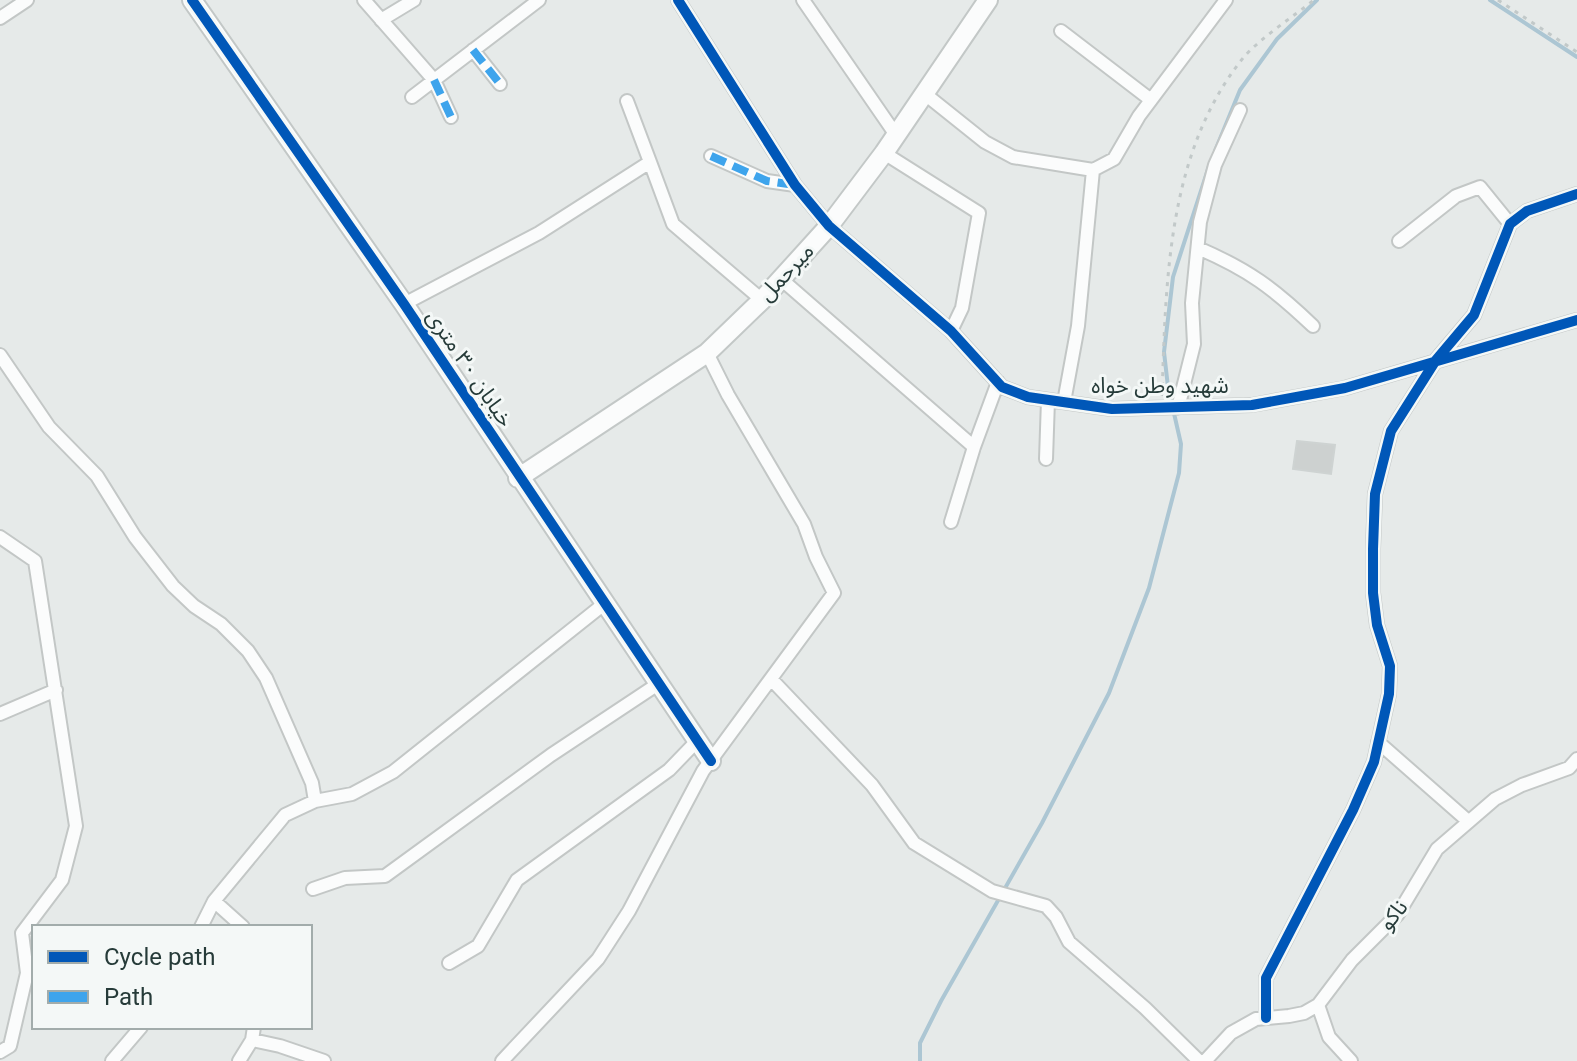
<svg xmlns="http://www.w3.org/2000/svg" width="1577" height="1061" viewBox="0 0 1577 1061" font-family="Roboto,'Noto Sans Arabic',sans-serif">
	<rect width="100%" height="100%" fill="#e6eae9"/>
	<g fill="none" stroke-linecap="round" stroke-linejoin="round">
		<path stroke="#acc6d3" stroke-width="4" d="M 1490,0 L 1577,57
			M 1215,151 L 1240,90 L 1277,39 L 1317,0
			M 920,1061 L 920,1043 L 941,1001 L 1042,823 L 1109,693 L 1149,588 L 1179,473 L 1181,444 L 1168,387 L 1164,352 L 1173,277 L 1209,166"/>
	</g>
	<path fill="#cdd1d0" stroke="#ced3d2" stroke-width="2" d="M 1297,441 L 1335,445 L 1331,474 L 1293,469 Z"/>
	<g fill="none" stroke-linecap="round" stroke-linejoin="round">
		<defs>
			<path id="street" d="M 364,0 L 434,80 L 451,117
				M 678,0 L 795,185 L 829,226 L 951,331 L 1002,387 L 1028,397 L 1112,409 L 1252,405 L 1345,388 L 1577,320
				M 803,0 L 896,135
				M 0,18 L 27,0
				M 381,20 L 414,0
				M 1061,31 L 1151,100
				M 473,50 L 500,84
				M 925,94 L 985,142 L 1013,157 L 1093,170 L 1078,326 L 1064,402
				M 412,97 L 539,0
				M 884,153 L 979,213 L 962,308 L 951,331
				M 711,156 L 767,181 L 795,185
				M 650,162 L 673,224 L 762,300
				M 1093,170 L 1114,159 L 1139,116 L 1226,0
				M 1399,241 L 1456,196 L 1480,187 L 1510,224
				M 1198,248 C 1249,270 1273,288 1313,326
				M 781,279 L 974,447
				M 404,304 L 539,233 L 650,162 L 627,101
				M 0,355 L 49,427 L 97,476 L 135,537 L 173,586 L 194,606 L 221,624 L 248,651 L 266,678 L 312,783 L 315,801
				M 1178,408 L 1194,344 L 1192,303 L 1200,222 L 1215,165 L 1240,110
				M 1046,459 L 1048,400
				M 951,522 L 974,447 L 998,382
				M 0,537 L 35,561 L 76,826 L 62,880 L 22,933 L 27,973 L 10,1046 L 0,1052
				M 772,680 L 872,785 L 914,843 L 992,891 L 1046,906 L 1056,917 L 1069,942 L 1145,1008 L 1199,1061
				M 0,714 L 56,690
				M 1378,742 L 1468,821
				M 313,889 L 345,878 L 385,876 L 551,755 L 658,684
				M 214,901 L 243,927
				M 201,927 L 214,901 L 285,815 L 315,801 L 352,794 L 393,772 L 604,604
				M 449,963 L 478,946 L 517,880 L 669,770 L 697,741
				M 1318,1005 L 1329,1037 L 1351,1061
				M 1266,1018 L 1266,978 L 1353,810 L 1374,762 L 1389,694 L 1390,666 L 1377,625 L 1373,593 L 1373,549 L 1375,494 L 1391,431 L 1436,360 L 1474,315 L 1510,224 L 1527,211 L 1577,194
				M 252,1040 L 280,1046 L 324,1061
				M 112,1061 L 141,1027
				M 239,1061 L 252,1040 L 254,1027
				M 502,1061 L 598,959 L 629,911 L 703,771 L 834,593 L 816,557 L 804,524 L 728,395 L 707,353
				M 1205,1061 L 1231,1033 L 1256,1019 L 1289,1016 L 1304,1013 L 1318,1005 L 1352,960 L 1398,914 L 1437,849 L 1495,799 L 1522,785 L 1569,768 L 1577,759"/>
			<path id="secondary" d="M 192,0 L 404,304 L 711,761
				M 518,478 L 707,353 L 762,300 L 829,226 L 884,153 L 988,0"/>
		</defs>
		<use href="#street" stroke="#c3c7c6" stroke-width="16"/>
		<use href="#secondary" stroke="#c3c8c7" stroke-width="22"/>
		<path stroke="#c2c9c9" stroke-width="3" stroke-dasharray="4 6" stroke-linecap="butt" d="M 1498,0 L 1577,52
			M 1162,396 C 1166,280 1167,153 1243,58 C 1259,39 1294,16 1314,0"/>
		<use href="#street" stroke="#fbfcfc" stroke-width="12"/>
		<use href="#secondary" stroke="#fbfcfc" stroke-width="18"/>
		<path stroke="#3ea4ec" stroke-width="8" stroke-dasharray="16 8" stroke-linecap="butt" d="M 473,50 L 500,84
			M 434,80 L 451,117
			M 711,156 L 767,181 L 795,185"/>
		<defs>
			<path id="cycleway" d="M 192,0 L 404,304 L 711,761
				M 678,0 L 795,185 L 829,226 L 951,331 L 1002,387 L 1028,397 L 1112,409 L 1252,405 L 1345,388 L 1577,320
				M 1266,1018 L 1266,978 L 1353,810 L 1374,762 L 1389,694 L 1390,666 L 1377,625 L 1373,593 L 1373,549 L 1375,494 L 1391,431 L 1436,360 L 1474,315 L 1510,224 L 1527,211 L 1577,194"/>
		</defs>
		<use href="#cycleway" stroke="#f4f8f7" stroke-width="15"/>
		<use href="#cycleway" stroke="#0057b8" stroke-width="10"/>
	</g>
	<g text-anchor="middle" dominant-baseline="central" stroke-width="6" stroke-linejoin="round" paint-order="stroke">
		<g font-size="22" fill="#263b39" stroke="#f4f8f7">
			<text transform="translate(786 272) rotate(-47)">میرحمل</text>
			<text transform="translate(470 368) rotate(56)">خیابان ۳۰ متری</text>
			<text x="1160" y="385">شهید وطن خواه</text>
			<text transform="translate(1393 915) rotate(-51)">ناکو</text>
		</g>
	</g>
	<rect x="32" y="925" width="280" height="104" fill="#f4f8f7" stroke="#a2acab" stroke-width="2"/>
	<rect x="48" y="951" width="40" height="12" fill="#0057b8" stroke="#a2acab" stroke-width="2"/>
	<text x="104" y="965" font-size="24" fill="#263b39">Cycle path</text>
	<rect x="48" y="991" width="40" height="12" fill="#3ea4ec" stroke="#a2acab" stroke-width="2"/>
	<text x="104" y="1005" font-size="24" fill="#263b39">Path</text>
</svg>
